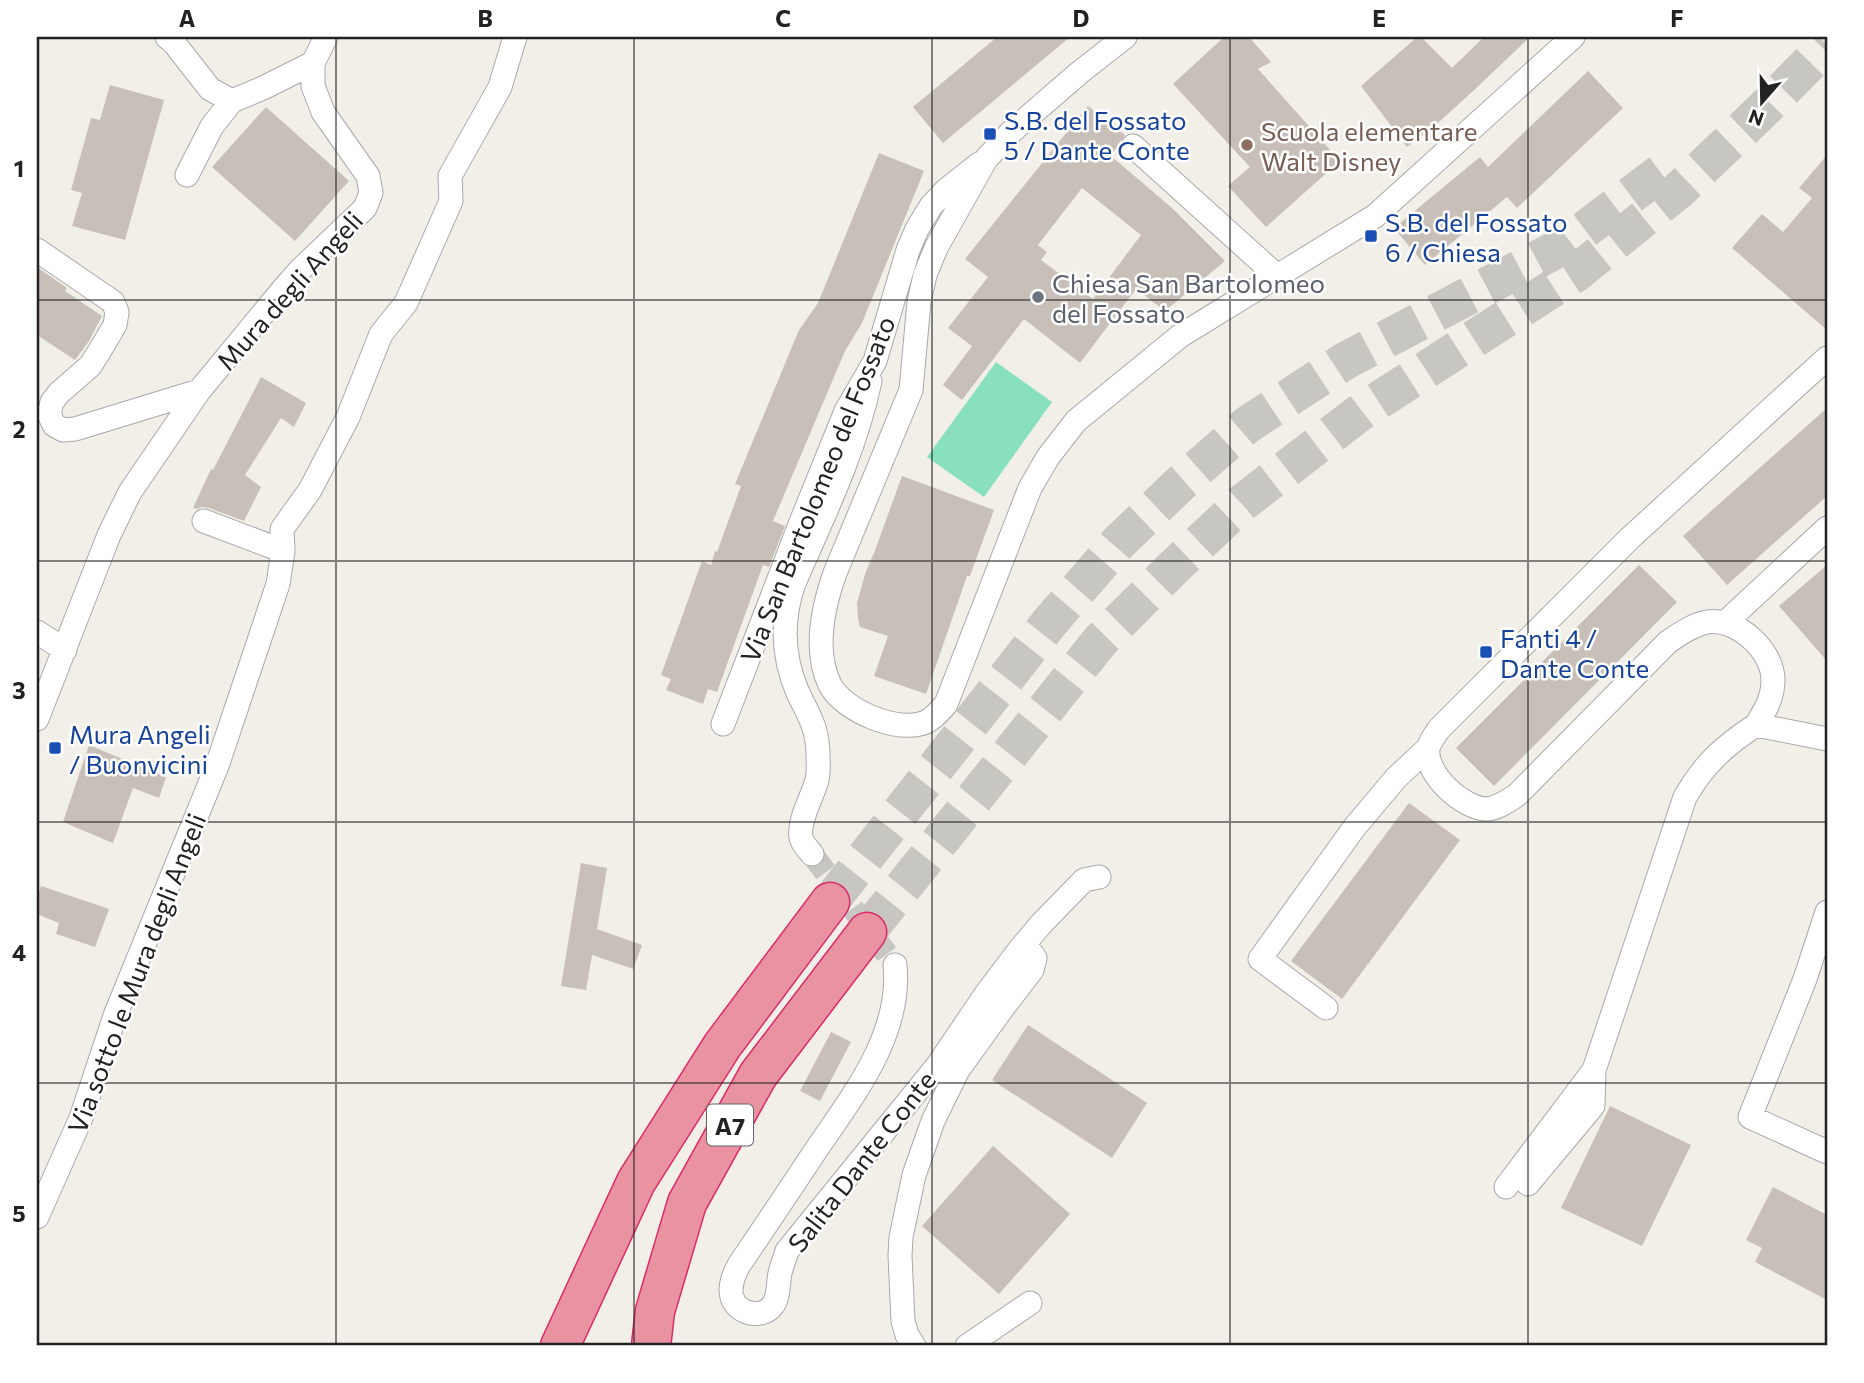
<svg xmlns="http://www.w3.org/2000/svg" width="1864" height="1383" viewBox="0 0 1864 1383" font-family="Commissioner,sans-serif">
	<rect width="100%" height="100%" fill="#f2efe9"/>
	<path fill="#88e0be" d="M 996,362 L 1052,402 L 984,497 L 927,457 Z"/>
	<path fill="#c7bfb8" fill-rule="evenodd" d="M 997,37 L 1070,37 L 943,143 L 913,107 Z
		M 1224,37 L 1249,37 L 1271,62 L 1258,69 L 1340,161 L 1266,227 L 1228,186 L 1250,167 L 1173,84 Z
		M 1417,37 L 1421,37 L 1452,68 L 1484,37 L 1530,37 L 1472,92 L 1429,131 L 1407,147 L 1361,86 Z
		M 1588,71 L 1623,108 L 1517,208 L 1507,197 L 1425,265 L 1394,228 L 1480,157 L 1488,167 Z
		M 110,85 L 164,100 L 125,240 L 72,226 L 82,193 L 71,190 L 91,118 L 100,120 Z
		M 1088,106 L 1125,135 L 1111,156 L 1172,208 L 1225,261 L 1165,311 L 1136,289 L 1080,363 L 1024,319 L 962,400 L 943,385 L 972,346 L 948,328 L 988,277 L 965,259 ZM 1082,188 L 1141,235 L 1093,299 L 1041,260 L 1047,252 L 1038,245 Z
		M 266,107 L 349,181 L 295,241 L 212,167 Z
		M 879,153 L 924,171 L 862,323 L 845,351 L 773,521 L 785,526 L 769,567 L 763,565 L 717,692 L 708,689 L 703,704 L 666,690 L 671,679 L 661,675 L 702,561 L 711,565 L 715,551 L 717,552 L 741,486 L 735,484 L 799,330 L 818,303 Z
		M 1827,155 L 1827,330 L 1732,248 L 1762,214 L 1783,232 L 1812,198 L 1799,188 Z
		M 37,267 L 67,288 L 65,291 L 102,316 L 89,341 L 75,360 L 37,335 Z
		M 261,377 L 306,403 L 294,427 L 281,418 L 245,475 L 261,487 L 244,521 L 209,508 L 202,507 L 197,509 L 193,508 L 211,469 L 213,470 Z
		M 1827,408 L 1827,496 L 1727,585 L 1683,536 Z
		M 902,476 L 994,510 L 970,576 L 967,576 L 926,694 L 874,676 L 888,636 L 860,627 L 858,618 L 857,603 L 866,571 L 874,553 Z
		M 1639,565 L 1677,602 L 1494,786 L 1456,748 Z
		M 1827,565 L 1827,661 L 1779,606 Z
		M 89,745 L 166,777 L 159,798 L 133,788 L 113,843 L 63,822 Z
		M 1409,803 L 1460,840 L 1342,999 L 1291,961 Z
		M 581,863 L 607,868 L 597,929 L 642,945 L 633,969 L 592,955 L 586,990 L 561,986 Z
		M 41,886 L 109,909 L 95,947 L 56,934 L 59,923 L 37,914 L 37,898 Z
		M 1028,1025 L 1147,1103 L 1112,1158 L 992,1080 Z
		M 831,1032 L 851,1042 L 820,1101 L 800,1091 Z
		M 1610,1106 L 1691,1145 L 1642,1246 L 1561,1208 Z
		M 993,1146 L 1070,1214 L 999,1294 L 922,1226 Z
		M 1773,1187 L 1827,1215 L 1827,1300 L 1755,1262 L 1762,1248 L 1746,1240 Z"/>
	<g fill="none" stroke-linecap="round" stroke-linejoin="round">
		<path stroke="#c8c6c1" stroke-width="23" stroke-dasharray="23 11" stroke-linecap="butt" d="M 812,854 L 895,965"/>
		<path stroke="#c8c6c1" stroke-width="38" stroke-dasharray="38 19" stroke-linecap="butt" d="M 830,902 L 1050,622 L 1119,542 L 1182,482 L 1247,425 L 1345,361 L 1563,246 L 1663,171
			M 867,932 L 1101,640 L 1173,568 L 1242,503 L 1362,411 L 1575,274 L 1679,190 L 1769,104 L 1827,45"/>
		<defs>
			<path id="street" d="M 167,37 L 174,43 L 210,89 L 232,101 L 263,88 L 313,63
				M 1125,37 L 1079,73 L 1012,131 L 986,159 L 936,248 L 925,275 L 919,302 L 911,390 L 835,573 C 823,607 813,650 830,685 C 844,711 898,734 926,722 C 934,718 940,711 946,704 L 1030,488 L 1048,457 L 1076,421 L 1180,336 L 1375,216 L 1573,37
				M 1133,146 L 1277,276
				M 187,175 L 212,126 L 232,101
				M 37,250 L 113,302 L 117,312 L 115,325 L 99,352 L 90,366 L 59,393 L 52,402 L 49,414 L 54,425 L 63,430 L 75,429 L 199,391
				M 1827,358 L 1630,538 L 1439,729 C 1435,735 1429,743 1428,749 C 1425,774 1463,809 1487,809 C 1498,808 1508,801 1517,795 L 1668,642 C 1680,634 1692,625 1707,622 C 1736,617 1773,650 1773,680 C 1773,698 1765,711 1756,725 L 1827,739
				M 204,521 L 283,551
				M 1726,622 L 1827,528
				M 37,632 L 65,650
				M 37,719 L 109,535 L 130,492 L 199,391 L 285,287 L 300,270 L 365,208 L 371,193 L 368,176 L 323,112 L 313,86 L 313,63 L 326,37
				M 723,724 L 801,522 L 846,411 L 875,361 L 908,250 L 917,229 L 931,206 L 946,190 L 979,164
				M 812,854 C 808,849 802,844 801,837 C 798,820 813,796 817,780 C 819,771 818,762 818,753 C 817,726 809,716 798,693 C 782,656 781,620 794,583 C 823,517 855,452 870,381
				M 1827,912 L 1805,979 L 1750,1117 L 1827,1152
				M 1020,949 L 1042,923 L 1084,880 L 1099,877
				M 895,965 C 902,1036 851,1098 814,1153 C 789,1191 764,1228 739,1265 C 734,1274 729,1287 732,1297 C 737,1314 762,1320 773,1305 C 779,1297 778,1283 780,1273 C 782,1265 785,1258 787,1251 L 938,1065 L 986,994 L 1020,949 L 1029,950 L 1035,958 L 1032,970 L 1002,1009 L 958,1070 L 933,1121 L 914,1175 L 901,1237 L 900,1255 L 903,1321 L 907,1335 L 914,1346
				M 1326,1008 L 1260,959 L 1354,828 L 1396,778 L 1428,748
				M 1528,1184 L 1593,1106 L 1594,1070 L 1685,797 C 1704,764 1724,746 1756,725
				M 1506,1187 L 1594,1070
				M 37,1217 L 81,1118 L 116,1013 L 217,766 L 278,584 L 283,551 L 282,529 L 310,490 L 348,417 L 381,334 L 406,303 L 451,201 L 450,176 L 500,87 L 515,37
				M 967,1346 L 1030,1303"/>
			<path id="highway" d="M 560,1346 L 636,1182 L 722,1046 L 830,902
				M 651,1346 L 655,1311 L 687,1203 L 758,1075 L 867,932"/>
		</defs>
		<use href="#street" stroke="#a9a9a9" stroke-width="25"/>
		<use href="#highway" stroke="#dc2a67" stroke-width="41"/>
		<use href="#street" stroke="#fff" stroke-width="23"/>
		<use href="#highway" stroke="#e892a2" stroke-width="38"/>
	</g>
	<path fill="none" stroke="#222" stroke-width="2" stroke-opacity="0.55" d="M 336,37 L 336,1346M 634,37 L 634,1346M 932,37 L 932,1346M 1230,37 L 1230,1346M 1528,37 L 1528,1346M 37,300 L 1827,300M 37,561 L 1827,561M 37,822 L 1827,822M 37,1083 L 1827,1083"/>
	<g fill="#1a4fb4" stroke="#fff" stroke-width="2.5">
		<rect x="983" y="127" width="14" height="14" rx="3.5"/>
		<rect x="1364" y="229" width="14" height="14" rx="3.5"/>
		<rect x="1479" y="645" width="14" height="14" rx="3.5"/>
		<rect x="48" y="741" width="14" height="14" rx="3.5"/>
	</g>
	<circle fill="#8d6e63" stroke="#fff" stroke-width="2.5" cx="1247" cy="145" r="7"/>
	<circle fill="#6b7280" stroke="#fff" stroke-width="2.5" cx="1038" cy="297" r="7"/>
	<g text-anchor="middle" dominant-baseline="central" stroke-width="5" stroke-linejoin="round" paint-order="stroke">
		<rect fill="#fff" stroke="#646464" stroke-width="2" x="707" y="1104.5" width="46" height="41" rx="5"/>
		<g font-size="24" font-weight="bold" fill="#222">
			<text x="730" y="1125">A7</text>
		</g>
		<g font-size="26" fill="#164399" stroke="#fff" text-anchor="start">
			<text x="1004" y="119">S.B. del Fossato<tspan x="1004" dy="30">5 / Dante Conte</tspan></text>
			<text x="1385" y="221">S.B. del Fossato<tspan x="1385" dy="30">6 / Chiesa</tspan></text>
			<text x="1500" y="637">Fanti 4 /<tspan x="1500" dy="30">Dante Conte</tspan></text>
			<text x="69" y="733">Mura Angeli<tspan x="69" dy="30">/ Buonvicini</tspan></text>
		</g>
		<g font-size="26" fill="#785e54" stroke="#fff" text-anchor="start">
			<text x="1261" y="130">Scuola elementare<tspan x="1261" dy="30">Walt Disney</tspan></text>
		</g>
		<g font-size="26" fill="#5b616d" stroke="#fff" text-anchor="start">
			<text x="1052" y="282">Chiesa San Bartolomeo<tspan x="1052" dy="30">del Fossato</tspan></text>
		</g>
		<g font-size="26" fill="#222" stroke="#fff">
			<text transform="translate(289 290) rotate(-48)">Mura degli Angeli</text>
			<text transform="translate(817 489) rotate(-68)">Via San Bartolomeo del Fossato</text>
			<text transform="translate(136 973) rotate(-69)">Via sotto le Mura degli Angeli</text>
			<text transform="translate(861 1161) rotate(-52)">Salita Dante Conte</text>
		</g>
	</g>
	<rect width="1864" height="1383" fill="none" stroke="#ffffff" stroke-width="77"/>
	<g transform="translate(1762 102) rotate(200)" stroke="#ffffff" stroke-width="5" paint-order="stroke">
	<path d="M0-5L12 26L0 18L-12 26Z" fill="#222222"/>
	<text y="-10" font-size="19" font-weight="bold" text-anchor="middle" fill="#222222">N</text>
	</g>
	<rect x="38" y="38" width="1788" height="1306" fill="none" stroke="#222" stroke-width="2.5"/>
	<g font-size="23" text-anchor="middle" font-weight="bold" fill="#222">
		<text x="187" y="27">A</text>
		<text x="485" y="27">B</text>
		<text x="783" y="27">C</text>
		<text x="1081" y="27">D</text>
		<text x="1379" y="27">E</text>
		<text x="1677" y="27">F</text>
		<text x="19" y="177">1</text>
		<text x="19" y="438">2</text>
		<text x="19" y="699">3</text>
		<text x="19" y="961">4</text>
		<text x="19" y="1222">5</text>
	</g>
</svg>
